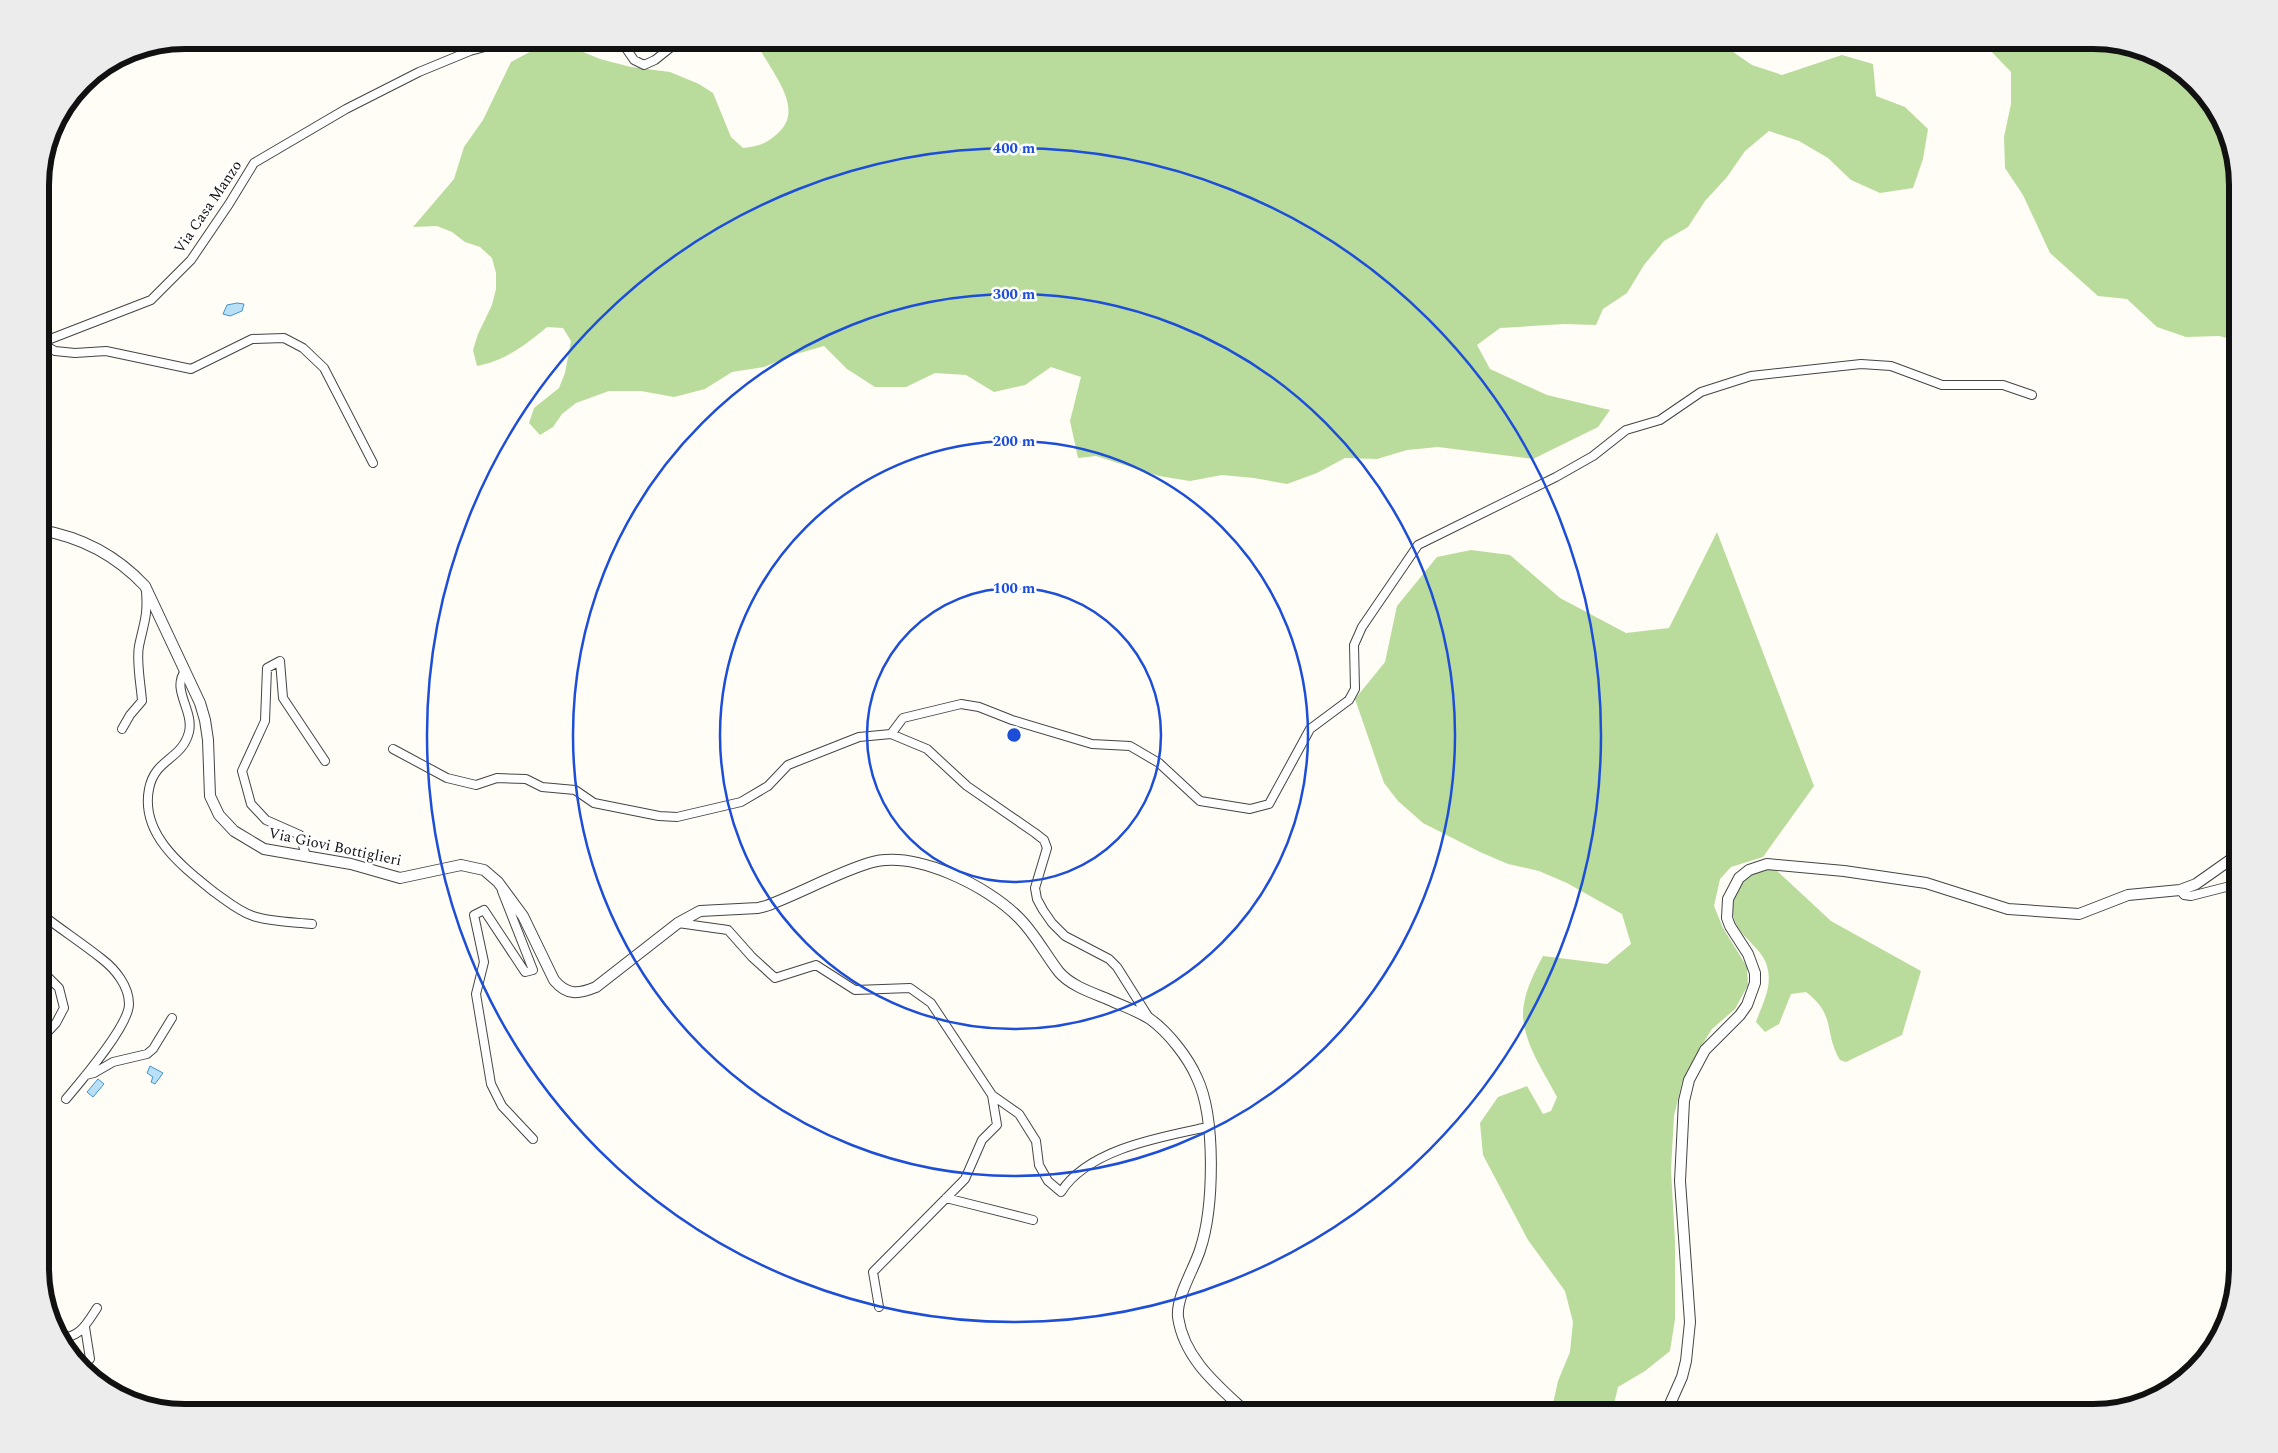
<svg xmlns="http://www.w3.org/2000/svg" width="2278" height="1453" viewBox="0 0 2278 1453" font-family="Spectral,serif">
	<rect width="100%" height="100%" fill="#fffdf5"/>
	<path fill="#b9dc9c" d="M 756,40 L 1701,40 L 1726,47 L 1752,65 L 1782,75 L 1842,55 L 1873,64 L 1876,96 L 1905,107 L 1928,129 L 1923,159 L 1913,188 L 1880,193 L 1851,180 L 1828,158 L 1799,141 L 1769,131 L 1745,151 L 1727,177 L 1705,201 L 1688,227 L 1664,241 L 1644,265 L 1627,293 L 1603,309 L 1596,325 L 1564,324 L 1500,328 L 1477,345 L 1490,369 L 1547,395 L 1610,410 L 1598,427 L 1533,459 L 1438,447 L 1407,450 L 1377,459 L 1345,458 L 1317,473 L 1287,484 L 1254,478 L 1222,475 L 1190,481 L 1159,476 L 1096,456 L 1078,458 L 1070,421 L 1081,377 L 1051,367 L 1025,385 L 994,392 L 966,375 L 935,373 L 906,387 L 875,387 L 847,369 L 824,346 L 793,355 L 764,367 L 732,372 L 705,389 L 674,397 L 641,391 L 609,391 L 576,403 L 562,414 L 553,427 L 540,435 L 529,423 L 534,408 L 559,388 L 565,373 L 571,341 L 563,328 L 547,327 C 527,344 503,362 477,366 L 473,350 L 478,334 L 492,305 L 496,289 L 496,273 L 492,258 L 480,247 L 465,242 L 452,232 L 437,226 L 413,227 L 454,179 L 464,147 L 483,120 L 511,62 L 539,47 L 571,47 L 600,59 L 631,67 L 670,72 L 699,84 L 713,93 L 731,137 L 743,148 C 757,147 766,144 777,134 C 809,107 765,67 756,40 Z
		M 1932,40 L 2094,40 L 2174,64 L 2219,112 L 2238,184 L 2238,341 L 2219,336 L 2186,337 L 2157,327 L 2127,299 L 2098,296 L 2050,253 L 2023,195 L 2005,168 L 2004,137 L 2011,104 L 2011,72 L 1989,49 L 1957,49 Z
		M 1717,532 L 1814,786 L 1763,857 L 1731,867 L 1720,879 L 1714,906 L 1723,928 L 1747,967 L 1748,985 L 1735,1009 L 1712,1029 L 1700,1048 L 1682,1082 L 1674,1116 L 1671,1170 L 1675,1241 L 1675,1319 L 1670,1351 L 1645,1371 L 1618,1387 L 1612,1413 L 1551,1413 L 1558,1381 L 1570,1352 L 1573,1322 L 1565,1291 L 1528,1240 L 1483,1155 L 1480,1123 L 1498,1097 L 1527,1086 L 1543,1114 L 1551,1111 L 1557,1097 C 1544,1072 1524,1044 1523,1015 C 1523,994 1534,973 1543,956 L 1607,964 L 1631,944 L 1622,914 L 1567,883 L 1539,871 L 1508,864 L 1480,852 L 1423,823 L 1398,801 L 1384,783 L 1355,699 L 1385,662 L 1397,606 L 1437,557 L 1471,550 L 1510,555 L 1560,598 L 1626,633 L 1669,628 Z
		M 1775,869 L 1831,921 L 1921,971 L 1902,1035 L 1846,1062 L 1840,1060 C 1823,1031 1837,1016 1806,992 L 1791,994 L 1779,1024 L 1765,1032 L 1756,1022 C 1763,1002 1774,985 1766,963 C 1760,948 1743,938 1736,924 C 1727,906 1739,880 1756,872 C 1761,869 1769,870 1775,869 Z"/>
	<path fill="#b9e0f7" stroke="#3f96cf" d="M 237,303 L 244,304 L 242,311 L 230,316 L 223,314 L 227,305 Z
		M 150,1066 L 163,1073 L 155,1084 L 151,1082 L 153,1077 L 147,1073 Z
		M 98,1079 L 104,1084 L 93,1097 L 87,1092 Z"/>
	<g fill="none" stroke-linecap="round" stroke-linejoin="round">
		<defs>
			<path id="minor" d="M 609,40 L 623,44 L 634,60 L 644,65 L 655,60 L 680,40
				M 40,343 L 151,300 L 191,260 L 229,204 L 254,163 L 346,109 L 419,72 L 470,51 L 510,40
				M 41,343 L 55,351 L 75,353 L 106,351 L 191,369 L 252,339 L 284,338 L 303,348 L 324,368 L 373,463
				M 185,671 C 171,690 194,710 189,732 C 182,760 155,758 149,789 C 140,835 183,867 214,892 C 227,901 238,911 253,916 C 271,922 293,922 312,924
				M 122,729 L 130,715 L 142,701 C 141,685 136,661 139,646 C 144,622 148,616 146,591
				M 891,734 L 903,718 L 961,704 L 979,707 L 1012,720 L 1092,744 L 1130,746 L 1159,763 L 1200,801 L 1250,809 L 1269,804 L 1310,729 L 1349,700 L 1355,689 L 1354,645 L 1362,627 L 1418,545 L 1556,477 L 1593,456 L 1626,430 L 1660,420 L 1701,392 L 1751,376 L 1861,364 L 1891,366 L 1942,385 L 2003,385 L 2032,395
				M 393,749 L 447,778 L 476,785 L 497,778 L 526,779 L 542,787 L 575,790 L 594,803 L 659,816 L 677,817 L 741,802 L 768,786 L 788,765 L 859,737 L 891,734 L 927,749 L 967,786 L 1035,833 L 1044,840 L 1047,848 L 1035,888 L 1037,899 L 1043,910 L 1052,923 L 1065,936 L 1109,959 L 1117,967 L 1149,1018
				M 306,856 L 300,835 L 266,820 L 251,804 L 242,771 L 265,721 L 267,668 L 280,661 L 283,698 L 325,761
				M 2180,890 L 2184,895 L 2191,896 L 2238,884
				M 502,891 L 533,970 L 525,972 L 484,910 L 474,915 L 484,962 L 476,994 L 491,1084 L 502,1106 L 533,1139
				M 40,913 C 60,929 82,943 102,959 C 115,969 129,986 129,1004 C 129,1026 81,1081 66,1099
				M 678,923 L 728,930 L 752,957 L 775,978 L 816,965 L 855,990 L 910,988 L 931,1003 L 992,1095 L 997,1125 L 982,1140 L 965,1179 L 873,1272 L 879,1307
				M 40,969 L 59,988 L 64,1008 L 56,1023 L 40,1040
				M 86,1075 L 94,1073 L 113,1062 L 147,1054 L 153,1049 L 172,1018
				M 992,1095 L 1019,1114 L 1036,1141 L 1039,1165 L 1048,1181 L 1061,1192 C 1088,1149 1161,1137 1208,1127
				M 946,1198 L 1033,1220
				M 58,1337 C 79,1340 87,1323 97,1308
				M 83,1366 L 90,1359 L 85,1327"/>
			<path id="tertiary" d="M 40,530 C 82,537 116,555 145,586 L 200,703 L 205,720 L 208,740 L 210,796 L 219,815 L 234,831 L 264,849 L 351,864 L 400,878 L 461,865 L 484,870 L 498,882 L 523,916 L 554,980 C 567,996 579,994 596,987 L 678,923 L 700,911 L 758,908 L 766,906 C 801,893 834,874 869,863 C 914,849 988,886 1019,918 C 1035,934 1045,954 1059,972 C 1070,985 1090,992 1105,998 C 1120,1005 1136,1010 1150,1019 C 1168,1032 1188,1057 1197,1078 C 1216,1118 1214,1208 1200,1250 C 1194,1269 1176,1297 1178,1317 C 1184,1359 1218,1386 1247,1413
				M 1666,1413 L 1682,1377 L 1686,1361 L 1690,1322 L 1680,1181 L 1684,1101 L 1689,1080 L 1705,1050 L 1740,1015 L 1747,1005 L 1755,983 L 1755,973 L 1748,954 L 1730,926 L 1727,918 L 1728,899 L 1739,878 L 1749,870 L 1767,864 L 1844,871 L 1926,883 L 2008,909 L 2079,914 L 2128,895 L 2180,890 L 2196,884 L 2230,860 L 2238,848"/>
		</defs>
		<use href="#minor" stroke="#444" stroke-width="10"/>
		<use href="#tertiary" stroke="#444" stroke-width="12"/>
		<use href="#minor" stroke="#fff" stroke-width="8"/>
		<use href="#tertiary" stroke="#fff" stroke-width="10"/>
	</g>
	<g fill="none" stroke="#1d4ed8" stroke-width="2.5">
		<circle cx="1014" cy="735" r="147"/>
		<circle cx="1014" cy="735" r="294"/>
		<circle cx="1014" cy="735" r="441"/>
		<circle cx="1014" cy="735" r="587"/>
	</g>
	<g text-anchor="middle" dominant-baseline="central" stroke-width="5" stroke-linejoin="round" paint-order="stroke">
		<g font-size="15" fill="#111" stroke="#fff">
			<text transform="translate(208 207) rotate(-56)">Via Casa Manzo</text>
			<text transform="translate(335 847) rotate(12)">Via Giovi Bottiglieri</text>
		</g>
	</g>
	<path d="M0 0H2278V1453H0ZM185 49H2093A136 136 0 0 1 2229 185V1268A136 136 0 0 1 2093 1404H185A136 136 0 0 1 49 1268V185A136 136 0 0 1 185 49Z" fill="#ececec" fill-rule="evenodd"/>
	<path fill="none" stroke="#111" stroke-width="6" d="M185 49H2093A136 136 0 0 1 2229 185V1268A136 136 0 0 1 2093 1404H185A136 136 0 0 1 49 1268V185A136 136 0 0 1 185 49Z"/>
	<circle cx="1014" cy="735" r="8" fill="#1d4ed8" stroke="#fff" stroke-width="2.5"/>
	<g font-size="15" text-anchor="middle" font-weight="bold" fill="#1d4ed8" stroke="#fff" stroke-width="5" stroke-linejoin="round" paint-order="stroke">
		<text x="1014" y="153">400 m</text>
		<text x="1014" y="299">300 m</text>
		<text x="1014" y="446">200 m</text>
		<text x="1014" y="593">100 m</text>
	</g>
</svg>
